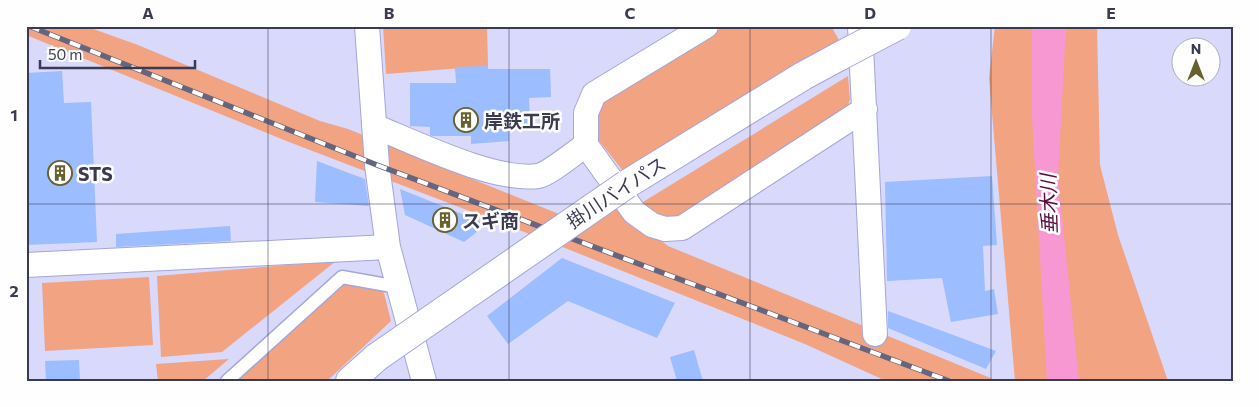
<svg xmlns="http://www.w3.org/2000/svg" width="1259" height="407" viewBox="0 0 1259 407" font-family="Commissioner,'Noto Sans JP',sans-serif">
	<rect width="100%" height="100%" fill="#d8d9fb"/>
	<path fill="#f1a382" d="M 26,26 L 85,26 L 138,45 L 320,121 L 348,129 L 574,220 L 619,208 L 668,246 L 998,381 L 886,381 L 805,344 L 545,240 L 289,142 L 26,35 Z
		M 383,26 L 487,26 L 488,66 L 386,74 Z
		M 725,26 L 831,26 L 839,40 L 623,171 L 593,133 L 599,102 Z
		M 995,26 L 1097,26 L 1100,165 L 1118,235 L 1168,381 L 1015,381 L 989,78 Z
		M 848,76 L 850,99 L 846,112 L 685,214 C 664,221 656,220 643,202 Z
		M 336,261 L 222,352 L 161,357 L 157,276 Z
		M 149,277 L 153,345 L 45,351 L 42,283 Z
		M 342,277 L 372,280 L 384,293 L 391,321 L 327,381 L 228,381 Z
		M 229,359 L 203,381 L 158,381 L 156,364 Z"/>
	<path fill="#f898d2" d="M 1032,26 L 1066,26 L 1058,177 L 1079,381 L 1047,381 L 1032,117 Z"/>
	<path fill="#9cbdff" d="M 488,66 L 488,69 L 550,69 L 551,97 L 529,98 L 530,126 L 509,126 L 509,141 L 471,144 L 471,136 L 432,136 L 430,135 L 430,127 L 410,126 L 410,83 L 456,83 L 455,67 Z
		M 62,71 L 64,103 L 91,102 L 97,242 L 26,245 L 26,73 Z
		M 317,161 L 365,179 L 369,206 L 315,202 Z
		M 992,176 L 997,245 L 983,246 L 985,291 L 994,289 L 998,314 L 951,322 L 942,278 L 887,281 L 885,182 Z
		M 400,189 L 487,224 L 464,242 L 405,215 Z
		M 230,226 L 231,241 L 116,247 L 116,234 Z
		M 562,258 L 675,303 L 657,338 L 568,301 L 508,344 L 487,316 Z
		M 888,311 L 956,336 L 996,351 L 986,369 L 888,328 Z
		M 694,350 L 703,381 L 677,381 L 670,357 Z
		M 79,360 L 80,381 L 46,381 L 45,361 Z"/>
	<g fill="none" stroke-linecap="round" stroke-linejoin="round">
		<defs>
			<path id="lane" d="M 227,381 L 342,277 L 398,287"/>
			<path id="street" d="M 367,26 L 377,165 L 388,247 L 424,381
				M 706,26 L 594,94 L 586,113 L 586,145 L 634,212 L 652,225 L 665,229 L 682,228 L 865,109
				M 860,26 L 875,334
				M 374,126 C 416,143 495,182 538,176 C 549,174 575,152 586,145
				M 26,265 L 388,247"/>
			<path id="highway" d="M 627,184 L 803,76 L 840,56
				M 350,381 L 377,357"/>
		</defs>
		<use href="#lane" stroke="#a4a5da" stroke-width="15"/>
		<use href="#street" stroke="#a4a5da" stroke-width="26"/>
		<use href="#highway" stroke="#a4a5da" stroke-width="30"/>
		<use href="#lane" stroke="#fff" stroke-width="12"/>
		<use href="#street" stroke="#fff" stroke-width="24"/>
		<use href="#highway" stroke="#fff" stroke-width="28"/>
		<defs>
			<path id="rail" d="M 29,26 L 377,165 L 949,381"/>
		</defs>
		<use href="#rail" stroke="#64657f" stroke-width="5.5"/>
		<use href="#rail" stroke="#fefefe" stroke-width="4" stroke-dasharray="11" stroke-linecap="butt"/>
		<defs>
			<path id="highway-bridge" d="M 840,56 L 897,26
				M 377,357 L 627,184"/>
		</defs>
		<use href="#highway-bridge" stroke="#a4a5da" stroke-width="30" stroke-linecap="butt"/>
		<use href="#highway-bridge" stroke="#fff" stroke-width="28"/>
	</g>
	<path fill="none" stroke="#3a3a51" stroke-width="1" stroke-opacity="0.55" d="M 268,26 L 268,381M 509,26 L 509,381M 750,26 L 750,381M 991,26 L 991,381M 26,204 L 1233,204"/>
	<defs>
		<symbol id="building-ring" viewBox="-11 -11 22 22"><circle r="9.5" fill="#fefefe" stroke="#66612d" stroke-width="1.5"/><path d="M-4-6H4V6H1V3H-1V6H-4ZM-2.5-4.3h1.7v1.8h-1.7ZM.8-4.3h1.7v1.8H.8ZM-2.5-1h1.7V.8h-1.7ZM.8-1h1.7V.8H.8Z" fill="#66612d"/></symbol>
	</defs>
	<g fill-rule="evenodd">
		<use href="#building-ring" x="452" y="106" width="28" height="28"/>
		<use href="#building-ring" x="46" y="159" width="28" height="28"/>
		<use href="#building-ring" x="431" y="206" width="28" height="28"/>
	</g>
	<g text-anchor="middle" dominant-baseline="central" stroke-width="5" stroke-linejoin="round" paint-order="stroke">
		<g font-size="19" font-weight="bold" fill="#3a3a51" stroke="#fefefe" text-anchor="start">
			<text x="484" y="120">岸鉄工所</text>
			<text x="78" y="173">STS</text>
			<text x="462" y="220">スギ商</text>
		</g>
		<g font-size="19" fill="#3a3a51" stroke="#fefefe">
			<text transform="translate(616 192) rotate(-33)">掛川バイパス</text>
		</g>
		<g font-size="20" font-style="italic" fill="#580d41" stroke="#fefefe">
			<text transform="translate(1048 204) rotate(-92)">垂木川</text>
		</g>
	</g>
	<rect width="1259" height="407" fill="none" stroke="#fefefe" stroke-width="55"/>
	<g transform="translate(1196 62)"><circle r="24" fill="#fefefe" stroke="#b0b0b9"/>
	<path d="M0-4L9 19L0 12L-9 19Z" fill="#66612d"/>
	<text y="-8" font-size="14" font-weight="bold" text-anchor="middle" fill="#3a3a51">N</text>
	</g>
	<path d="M40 60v8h155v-8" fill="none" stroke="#3a3a51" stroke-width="2.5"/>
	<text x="48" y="60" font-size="15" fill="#3a3a51" stroke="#fefefe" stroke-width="4" paint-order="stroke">50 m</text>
	<rect x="28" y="28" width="1204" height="352" fill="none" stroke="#3a3a51" stroke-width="2"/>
	<g font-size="16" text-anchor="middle" font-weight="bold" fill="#3a3a51">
		<text x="148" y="19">A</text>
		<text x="389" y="19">B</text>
		<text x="630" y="19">C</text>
		<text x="870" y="19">D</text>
		<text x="1111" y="19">E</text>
		<text x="14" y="121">1</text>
		<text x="14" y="297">2</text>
	</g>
</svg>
